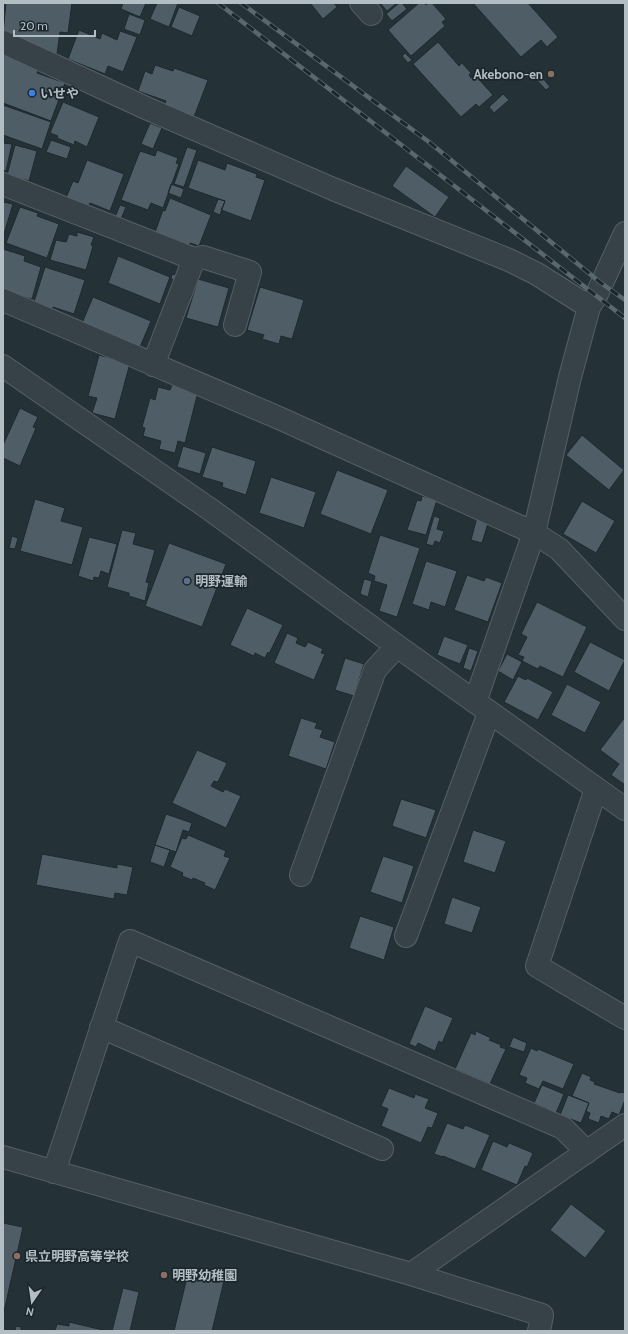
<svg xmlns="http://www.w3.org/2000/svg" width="628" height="1334" viewBox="0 0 628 1334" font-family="Cabin,'Noto Sans JP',sans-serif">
	<rect width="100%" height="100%" fill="#243137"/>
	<path fill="#4f5e66" stroke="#1e292f" d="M 6,3 L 72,3 L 68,33 L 60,32 L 57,54 L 42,53 L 3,33 Z
		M 123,3 L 146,3 L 140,17 L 121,9 Z
		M 157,3 L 178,3 L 169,27 L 150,19 Z
		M 310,3 L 334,3 L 337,7 L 323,19 Z
		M 380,3 L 397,3 L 387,11 Z
		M 399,3 L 402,3 L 407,9 L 392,21 L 386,14 Z
		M 419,3 L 424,3 L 426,5 L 428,3 L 432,3 L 446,19 L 442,22 L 445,26 L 411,56 L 388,30 Z
		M 473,3 L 528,3 L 558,37 L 547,47 L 541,40 L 521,57 Z
		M 179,7 L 200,16 L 192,36 L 171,27 Z
		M 129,14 L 145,20 L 140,35 L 124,29 Z
		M 79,30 L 100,39 L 102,33 L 117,40 L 120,31 L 137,37 L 123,72 L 108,66 L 105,74 L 68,59 Z
		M 438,42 L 459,66 L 462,63 L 471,73 L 469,75 L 471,78 L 475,75 L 493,95 L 479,107 L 476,104 L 461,117 L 413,64 Z
		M 405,53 L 412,60 L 408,63 L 402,56 Z
		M 3,54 L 39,67 L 37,73 L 65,83 L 51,121 L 3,103 Z
		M 155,65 L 173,71 L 174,68 L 208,80 L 194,117 L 164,106 L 166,101 L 138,91 L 145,71 L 152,74 Z
		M 538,72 L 550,87 L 546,90 L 533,76 Z
		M 503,94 L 509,100 L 494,113 L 489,107 Z
		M 63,102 L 99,117 L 87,147 L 75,141 L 74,145 L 57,138 L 58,136 L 50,133 Z
		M 3,105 L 51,122 L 42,149 L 3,135 Z
		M 150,123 L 162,128 L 153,149 L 141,144 Z
		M 51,140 L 71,147 L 67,159 L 46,152 Z
		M 3,143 L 12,144 L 6,171 L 3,170 Z
		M 15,145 L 37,151 L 29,181 L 7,175 Z
		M 187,147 L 197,150 L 184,187 L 174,184 Z
		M 157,150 L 178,158 L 176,163 L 179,164 L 163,208 L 151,203 L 148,210 L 121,200 L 140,151 L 155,156 Z
		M 87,160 L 124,174 L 110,211 L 90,203 L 88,207 L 66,198 L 73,181 L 78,183 Z
		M 198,160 L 225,170 L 227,163 L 257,174 L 256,177 L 265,180 L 251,221 L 221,210 L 225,201 L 188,188 Z
		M 406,166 L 449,197 L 435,217 L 392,186 Z
		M 171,184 L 184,189 L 181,198 L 168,193 Z
		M 170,198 L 211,215 L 199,246 L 190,243 L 189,245 L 155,232 L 163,210 L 165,211 Z
		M 218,199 L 225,201 L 220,215 L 213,212 Z
		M 3,202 L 13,204 L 3,237 Z
		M 120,205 L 126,207 L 121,219 L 115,217 Z
		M 20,207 L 38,213 L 37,216 L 59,224 L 47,258 L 6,243 Z
		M 77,232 L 94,237 L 91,245 L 93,246 L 86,270 L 50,260 L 56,240 L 66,242 L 69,234 L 77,236 Z
		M 3,249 L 25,256 L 24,261 L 41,267 L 32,299 L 3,291 Z
		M 118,256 L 170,277 L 160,304 L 108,283 Z
		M 45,267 L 85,280 L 74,314 L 53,307 L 52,311 L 33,305 Z
		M 172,274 L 178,276 L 176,281 L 171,279 Z
		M 198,279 L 229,288 L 218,327 L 186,318 Z
		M 260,287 L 304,300 L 292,339 L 281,336 L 279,344 L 262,339 L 264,335 L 247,330 Z
		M 93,297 L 151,321 L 140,347 L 82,323 Z
		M 99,355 L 130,363 L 115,419 L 92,413 L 97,398 L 88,396 Z
		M 172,385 L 198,392 L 185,443 L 178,441 L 175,453 L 159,449 L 161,441 L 143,436 L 145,428 L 142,427 L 150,398 L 155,400 L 158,387 L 170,390 Z
		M 20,408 L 38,417 L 33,427 L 36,428 L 20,466 L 3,458 L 3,445 Z
		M 582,435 L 624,470 L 609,490 L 566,455 Z
		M 183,446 L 206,453 L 200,474 L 177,467 Z
		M 212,447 L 256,461 L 246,495 L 222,487 L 223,483 L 202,477 Z
		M 337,470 L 388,490 L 371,534 L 320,514 Z
		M 271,477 L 316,492 L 304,528 L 259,513 Z
		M 422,496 L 437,500 L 426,535 L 407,530 L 417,500 L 421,501 Z
		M 35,499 L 65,508 L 61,521 L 83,527 L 72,565 L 20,551 Z
		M 582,501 L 615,521 L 596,553 L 563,534 Z
		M 434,516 L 440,518 L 437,529 L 444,531 L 440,543 L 435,541 L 433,546 L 426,544 Z
		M 477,517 L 489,520 L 482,543 L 471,540 Z
		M 122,530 L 136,533 L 133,544 L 155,550 L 146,582 L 149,583 L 145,601 L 129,596 L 129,593 L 107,587 Z
		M 380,535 L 420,548 L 397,617 L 379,611 L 387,585 L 374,581 L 375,576 L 368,573 Z
		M 12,536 L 18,538 L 15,549 L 9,548 Z
		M 89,537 L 117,544 L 109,574 L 101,571 L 99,578 L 94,577 L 93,581 L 78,576 Z
		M 169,543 L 226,564 L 202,627 L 145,606 Z
		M 426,561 L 457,571 L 445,607 L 431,602 L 429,610 L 412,604 Z
		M 467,575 L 484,581 L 486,577 L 502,583 L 488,622 L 454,610 Z
		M 364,579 L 372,581 L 368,597 L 360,594 Z
		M 537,602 L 587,627 L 563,677 L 540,666 L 538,669 L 522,661 L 524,657 L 518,655 L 527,637 L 521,634 Z
		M 247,608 L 283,625 L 269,654 L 268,652 L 265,658 L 255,653 L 254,656 L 230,645 Z
		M 287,633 L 298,638 L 296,643 L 305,647 L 308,642 L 323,649 L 321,653 L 325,654 L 314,680 L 274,663 Z
		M 444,636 L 468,645 L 460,664 L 437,655 Z
		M 590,642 L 625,660 L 609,691 L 574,672 Z
		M 469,648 L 478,651 L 471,671 L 463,668 Z
		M 507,654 L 522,662 L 513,680 L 498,671 Z
		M 345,658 L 364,664 L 354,696 L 335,690 Z
		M 518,676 L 526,680 L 527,678 L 553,692 L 538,720 L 504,702 Z
		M 567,684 L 601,702 L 585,733 L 551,715 Z
		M 625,717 L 625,785 L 611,775 L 619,764 L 600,750 Z
		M 301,718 L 317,723 L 315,728 L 323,730 L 320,737 L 335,742 L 326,769 L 288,756 Z
		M 197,750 L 227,763 L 218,782 L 214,781 L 211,786 L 223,792 L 225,789 L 241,796 L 226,828 L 172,803 Z
		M 401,799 L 436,810 L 426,838 L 392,826 Z
		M 166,814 L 192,823 L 189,832 L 183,830 L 176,852 L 155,845 Z
		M 473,830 L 506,841 L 495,873 L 463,862 Z
		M 188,835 L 226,851 L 224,856 L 230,858 L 215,890 L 204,885 L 205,883 L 193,878 L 192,880 L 182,876 L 183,873 L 170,867 L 182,838 L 186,839 Z
		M 155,845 L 170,850 L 164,867 L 150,862 Z
		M 42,854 L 117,868 L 117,864 L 133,867 L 127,895 L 115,893 L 114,899 L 36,885 Z
		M 383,856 L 414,866 L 402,903 L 370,892 Z
		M 452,897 L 481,907 L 472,933 L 444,924 Z
		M 360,916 L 394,927 L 384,960 L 349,948 Z
		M 425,1006 L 453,1018 L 442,1043 L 439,1041 L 435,1051 L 418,1043 L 416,1047 L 409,1044 Z
		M 476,1031 L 491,1038 L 489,1040 L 501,1045 L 500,1047 L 506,1049 L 490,1084 L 455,1069 L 471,1033 L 475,1035 Z
		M 513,1037 L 527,1043 L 524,1052 L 509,1047 Z
		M 531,1048 L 537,1051 L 538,1049 L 574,1064 L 563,1089 L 543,1081 L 539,1089 L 525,1083 L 527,1078 L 519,1075 Z
		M 582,1073 L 591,1077 L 590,1080 L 595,1082 L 594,1084 L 620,1093 L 620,1092 L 625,1093 L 625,1100 L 619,1115 L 612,1112 L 609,1119 L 601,1116 L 599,1123 L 588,1119 L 590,1113 L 586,1111 L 589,1103 L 572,1096 Z
		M 542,1085 L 564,1094 L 556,1113 L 534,1103 Z
		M 389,1088 L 414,1098 L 415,1094 L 429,1099 L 425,1108 L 438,1113 L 432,1128 L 428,1127 L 421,1143 L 381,1126 L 388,1109 L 381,1106 Z
		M 568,1095 L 589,1103 L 581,1123 L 560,1115 Z
		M 447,1123 L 463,1129 L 465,1125 L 490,1135 L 475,1169 L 443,1156 L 443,1157 L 434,1154 Z
		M 493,1141 L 507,1147 L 509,1143 L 533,1153 L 527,1167 L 525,1166 L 517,1185 L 481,1170 Z
		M 571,1204 L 606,1231 L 585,1258 L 550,1230 Z
		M 3,1223 L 23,1227 L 3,1316 Z
		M 189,1269 L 225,1277 L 212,1331 L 174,1331 Z
		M 123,1288 L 139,1292 L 130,1331 L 112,1331 Z
		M 69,1322 L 107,1331 L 55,1331 L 57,1324 L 69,1326 Z
		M 16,1326 L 21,1327 L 21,1331 L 15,1331 Z"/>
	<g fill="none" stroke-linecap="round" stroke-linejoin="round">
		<defs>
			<path id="minor" d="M 361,3 L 371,14
				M 3,42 L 146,108 L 333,189 L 509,260 L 537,274 L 589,307
				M 3,184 L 194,259 L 153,365
				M 194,259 L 203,257 L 250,272 L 235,325
				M 3,300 L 279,418 L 534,533 L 559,549 L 625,619
				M 3,366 L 211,510 L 397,646 L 625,809
				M 475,702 L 534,533 L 570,377 L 589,307 L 596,296 L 625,233
				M 596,789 L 537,966 L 625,1018
				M 301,875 L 375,670 L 397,646
				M 406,936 L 489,713
				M 101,1027 L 382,1149
				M 3,1157 L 411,1274 L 542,1315 L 539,1331
				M 54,1172 L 130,941 L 563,1128 L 587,1152
				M 411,1274 L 625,1125"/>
		</defs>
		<use href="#minor" stroke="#556066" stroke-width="24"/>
		<use href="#minor" stroke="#374248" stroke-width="22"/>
		<defs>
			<path id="rail" d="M 218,3 L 625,318
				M 241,3 L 429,142 L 601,283 L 625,300"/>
		</defs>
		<use href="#rail" stroke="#59676f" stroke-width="4.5"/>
		<use href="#rail" stroke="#1c272d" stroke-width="3" stroke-dasharray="9" stroke-linecap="butt"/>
	</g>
	<g fill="#8d6e63" stroke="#1c272d" stroke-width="1.5">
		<circle cx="551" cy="74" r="4"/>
		<circle cx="17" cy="1256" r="4"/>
		<circle cx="164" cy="1275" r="4"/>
	</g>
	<circle fill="#3f7fe0" stroke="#1c272d" stroke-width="1.5" cx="32" cy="93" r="4"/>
	<circle fill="#5c6f8a" stroke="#1c272d" stroke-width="1.5" cx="187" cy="581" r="4"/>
	<g text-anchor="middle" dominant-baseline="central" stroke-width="3.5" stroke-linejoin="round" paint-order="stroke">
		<g font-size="13" font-weight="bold" fill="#b2bdc4" stroke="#1c272d" text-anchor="start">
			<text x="543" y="74" text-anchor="end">Akebono-en</text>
			<text x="40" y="93">いせや</text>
			<text x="195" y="581">明野運輸</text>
			<text x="25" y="1256">県立明野高等学校</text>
			<text x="172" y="1275">明野幼稚園</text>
		</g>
	</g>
	<rect width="628" height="1334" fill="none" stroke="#b2bdc4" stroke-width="8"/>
	<g transform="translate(32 1302) rotate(193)" stroke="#1c272d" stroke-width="3" paint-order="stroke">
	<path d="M0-3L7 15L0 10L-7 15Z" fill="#b2bdc4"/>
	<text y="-6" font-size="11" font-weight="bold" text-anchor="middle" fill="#b2bdc4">N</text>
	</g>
	<path d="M14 30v6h81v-6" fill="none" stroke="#b2bdc4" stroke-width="2"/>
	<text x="20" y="30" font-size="12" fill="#b2bdc4" stroke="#1c272d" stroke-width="3" paint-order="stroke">20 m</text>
</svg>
